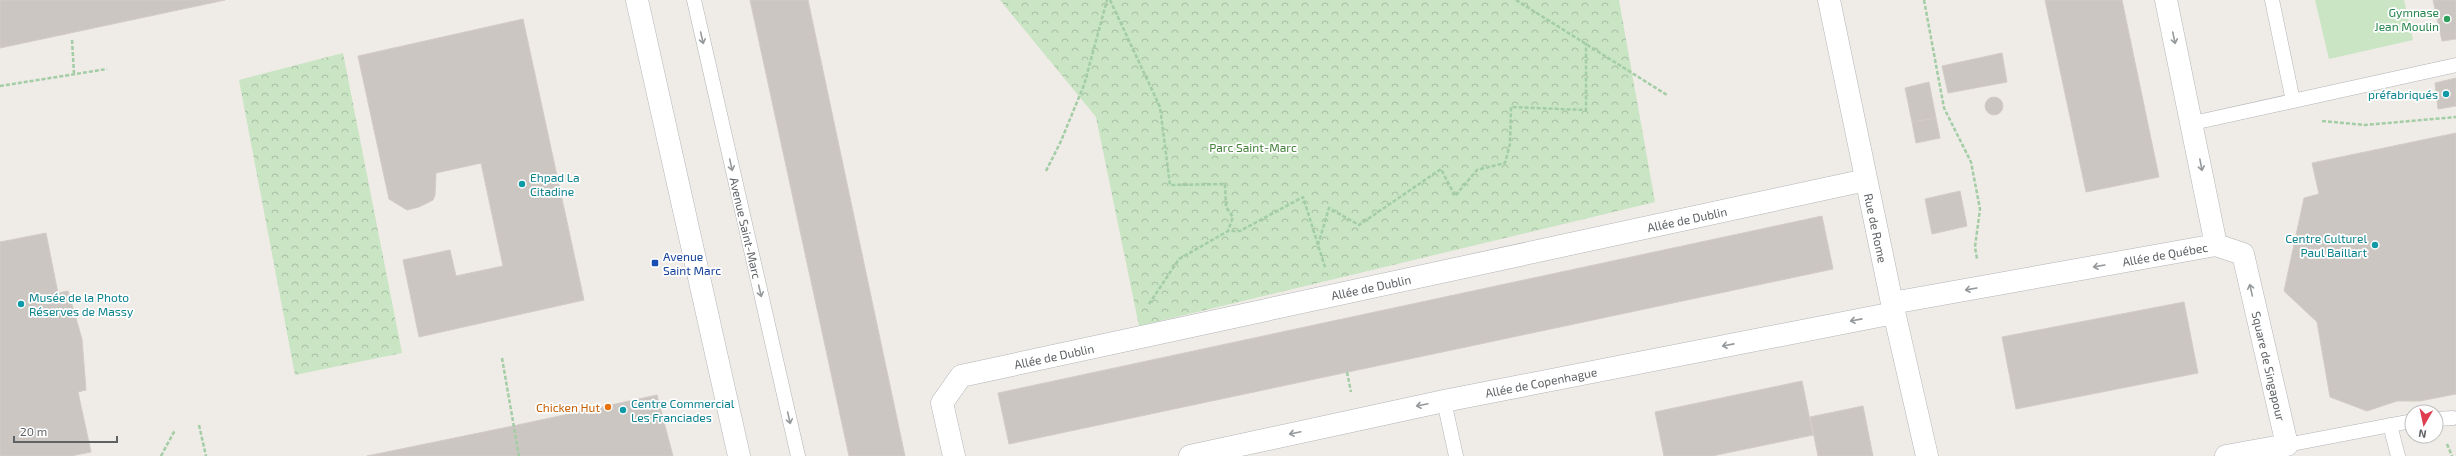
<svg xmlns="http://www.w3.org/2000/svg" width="2456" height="456" viewBox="0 0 2456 456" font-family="'Exo 2',sans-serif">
	<defs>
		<pattern id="park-crowns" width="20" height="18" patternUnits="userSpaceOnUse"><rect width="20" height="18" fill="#cae5c4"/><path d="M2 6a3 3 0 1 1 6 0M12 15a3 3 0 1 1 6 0" fill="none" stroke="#a7bda3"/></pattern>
	</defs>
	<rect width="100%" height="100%" fill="#efebe6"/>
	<path fill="url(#park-crowns)" d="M 1000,0 L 1619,0 L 1655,202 L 1139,326 L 1096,117 Z
		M 343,53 L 402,353 L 295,375 L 239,80 Z"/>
	<path fill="#cae5c4" d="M 2315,0 L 2404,0 L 2413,40 L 2329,59 Z"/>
	<path fill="#cbc6c2" stroke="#d3ccc5" d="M 0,0 L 225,0 L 0,48 Z
		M 750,0 L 808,0 L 905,456 L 849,456 Z
		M 2045,0 L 2122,0 L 2159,177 L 2086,192 Z
		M 2433,0 L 2456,0 L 2456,39 L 2442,41 Z
		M 523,19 L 584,300 L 419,337 L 403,260 L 450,250 L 456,276 L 503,266 L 481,163 L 436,173 L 435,195 L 433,200 L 419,207 L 407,210 L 389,199 L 358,56 Z
		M 2002,53 L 2007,82 L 1948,93 L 1942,66 Z
		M 2456,78 L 2456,106 L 2438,109 L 2435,83 Z
		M 1929,82 L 1936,118 L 1912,122 L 1905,88 Z
		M1985 106a9 9 0 1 1 18 0a9 9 0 1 1-18 0Z
		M 1936,118 L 1940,138 L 1916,143 L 1912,122 Z
		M 2456,133 L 2456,394 L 2420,401 L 2397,401 L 2367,411 L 2330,397 L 2317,322 L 2284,291 L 2304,198 L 2319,194 L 2312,163 Z
		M 1960,191 L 1967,226 L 1932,234 L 1925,199 Z
		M 1822,216 L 1833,269 L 1009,444 L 998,393 Z
		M 46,233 L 58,293 L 68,291 L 82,339 L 86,390 L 78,392 L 91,452 L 71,456 L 0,456 L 0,242 Z
		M 2184,302 L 2198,373 L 2016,409 L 2002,337 Z
		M 1802,381 L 1813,435 L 1712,456 L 1664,456 L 1655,412 Z
		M 657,395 L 673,456 L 367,456 L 513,426 Z
		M 1863,406 L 1873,456 L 1818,456 L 1810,417 Z"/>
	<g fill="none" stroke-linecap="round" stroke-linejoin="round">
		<defs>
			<path id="lane" d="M 694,0 L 798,456
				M 2272,0 L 2293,101
				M 2193,123 L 2456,65
				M 1444,401 L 1456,456
				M 2436,419 L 2453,418
				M 2390,425 L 2398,456
				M 2287,445 L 2412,421"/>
			<path id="street" d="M 1829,0 L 1892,303 L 1927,456
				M 2216,245 L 2243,254 L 2287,445 L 2226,456
				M 1892,303 L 2216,245 L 2166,0
				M 954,456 L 942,403 L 961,376 L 1866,180
				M 1190,456 L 1444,401 L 1894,313"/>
			<path id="secondary" d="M 637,0 L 739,456"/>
		</defs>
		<use href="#lane" stroke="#b1b4b7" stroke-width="15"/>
		<use href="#street" stroke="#b1b4b7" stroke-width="23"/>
		<use href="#secondary" stroke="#b2b6ba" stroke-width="23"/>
		<path stroke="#a2cda5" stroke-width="2.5" stroke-dasharray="4 2" stroke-linecap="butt" d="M 1110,0 L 1160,107 L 1170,185 L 1225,184 L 1226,207 L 1233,217 L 1228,231
			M 1516,0 L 1667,95
			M 1924,0 L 1944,108 L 1971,162 L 1980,209 L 1975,247 L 1977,259
			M 72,40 L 74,74
			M 0,86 L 107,69
			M 2322,121 L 2365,125 L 2456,117
			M 1046,171 L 1061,141 L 1084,85 L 1107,0
			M 1318,245 L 1329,208 L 1359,225 L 1441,169 L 1455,196 L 1477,170 L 1505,163 L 1510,144 L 1511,107 L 1586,110 L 1586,43
			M 1149,304 L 1179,259 L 1228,231 L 1240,231 L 1303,197 L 1325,267
			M 502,358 L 519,456
			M 1347,372 L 1351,392
			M 199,425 L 206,456
			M 2447,444 L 2452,456
			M 161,456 L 175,430"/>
		<use href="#lane" stroke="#fff" stroke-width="14"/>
		<use href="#street" stroke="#fff" stroke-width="22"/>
		<use href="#secondary" stroke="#fff" stroke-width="22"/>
	</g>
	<defs><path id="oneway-shaft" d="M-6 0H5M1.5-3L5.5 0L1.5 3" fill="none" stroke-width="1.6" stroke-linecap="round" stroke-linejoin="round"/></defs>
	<g stroke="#96999b">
		<use href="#oneway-shaft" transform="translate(702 38) rotate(77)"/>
		<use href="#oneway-shaft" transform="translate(2174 38) rotate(78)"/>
		<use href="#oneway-shaft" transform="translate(731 165) rotate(77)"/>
		<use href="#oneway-shaft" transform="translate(2201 165) rotate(79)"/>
		<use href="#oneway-shaft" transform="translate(2099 266) rotate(170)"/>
		<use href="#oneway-shaft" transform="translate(1971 289) rotate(170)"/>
		<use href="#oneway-shaft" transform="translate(2251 290) rotate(-103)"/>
		<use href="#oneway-shaft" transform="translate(760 291) rotate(77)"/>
		<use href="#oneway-shaft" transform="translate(1856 320) rotate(169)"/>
		<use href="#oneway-shaft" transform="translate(1728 345) rotate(169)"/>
		<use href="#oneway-shaft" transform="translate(1422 405) rotate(168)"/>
		<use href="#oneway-shaft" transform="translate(789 418) rotate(77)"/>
		<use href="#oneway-shaft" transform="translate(1295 433) rotate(168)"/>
	</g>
	<circle fill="#2e9e5b" stroke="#fff" stroke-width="1.5" cx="2447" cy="19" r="4"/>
	<g fill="#0f9aa8" stroke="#fff" stroke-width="1.5">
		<circle cx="2446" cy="94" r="4"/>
		<circle cx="522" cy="184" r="4"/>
		<circle cx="2375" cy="245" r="4"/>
		<circle cx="21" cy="304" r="4"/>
		<circle cx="623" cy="410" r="4"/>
	</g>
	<rect fill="#1a4fb4" stroke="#fff" stroke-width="1.5" x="651" y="259" width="8" height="8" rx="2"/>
	<circle fill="#e8710a" stroke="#fff" stroke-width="1.5" cx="608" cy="407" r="4"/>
	<g text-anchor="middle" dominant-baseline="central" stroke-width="3.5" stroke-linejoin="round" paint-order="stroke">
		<g font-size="12" fill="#27864d" stroke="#fff" text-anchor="end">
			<text x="2439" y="12">Gymnase<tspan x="2439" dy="14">Jean Moulin</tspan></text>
		</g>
		<g font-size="12" fill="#0d838f" stroke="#fff" text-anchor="start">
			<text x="2438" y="94" text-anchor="end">préfabriqués</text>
			<text x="530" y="177">Ehpad La<tspan x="530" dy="14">Citadine</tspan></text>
			<text x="2367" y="238" text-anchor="end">Centre Culturel<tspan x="2367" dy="14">Paul Baillart</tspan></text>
			<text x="29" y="297">Musée de la Photo<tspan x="29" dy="14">Réserves de Massy</tspan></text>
			<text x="631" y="403">Centre Commercial<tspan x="631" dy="14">Les Franciades</tspan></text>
		</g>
		<g font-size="12" fill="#44803a" stroke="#fff">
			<text x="1253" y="147">Parc Saint-Marc</text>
		</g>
		<g font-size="12" fill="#5e6265" stroke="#fff">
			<text transform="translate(1687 219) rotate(-12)">Allée de Dublin</text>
			<text transform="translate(746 228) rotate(77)">Avenue Saint-Marc</text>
			<text transform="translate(1876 228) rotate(78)">Rue de Rome</text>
			<text transform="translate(2165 254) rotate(-10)">Allée de Québec</text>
			<text transform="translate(1371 287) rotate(-12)">Allée de Dublin</text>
			<text transform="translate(1054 356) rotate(-12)">Allée de Dublin</text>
			<text transform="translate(2269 366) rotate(77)">Square de Singapour</text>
			<text transform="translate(1541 382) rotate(-11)">Allée de Copenhague</text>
		</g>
		<g font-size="12" fill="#164399" stroke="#fff" text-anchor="start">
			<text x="663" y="256">Avenue<tspan x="663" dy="14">Saint Marc</tspan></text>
		</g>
		<g font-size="12" fill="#c56008" stroke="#fff" text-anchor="end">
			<text x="600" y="407">Chicken Hut</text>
		</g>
	</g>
	<g transform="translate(2424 424) rotate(189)"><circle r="19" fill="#ffffff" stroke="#bfc0c1"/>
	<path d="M0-3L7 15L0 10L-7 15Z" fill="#de3c4f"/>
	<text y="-6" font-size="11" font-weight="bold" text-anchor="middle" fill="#5e6265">N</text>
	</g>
	<path d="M14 436v6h103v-6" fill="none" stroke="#5e6265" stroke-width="2"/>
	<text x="20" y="436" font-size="12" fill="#5e6265" stroke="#ffffff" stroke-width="3" paint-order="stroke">20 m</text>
</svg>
